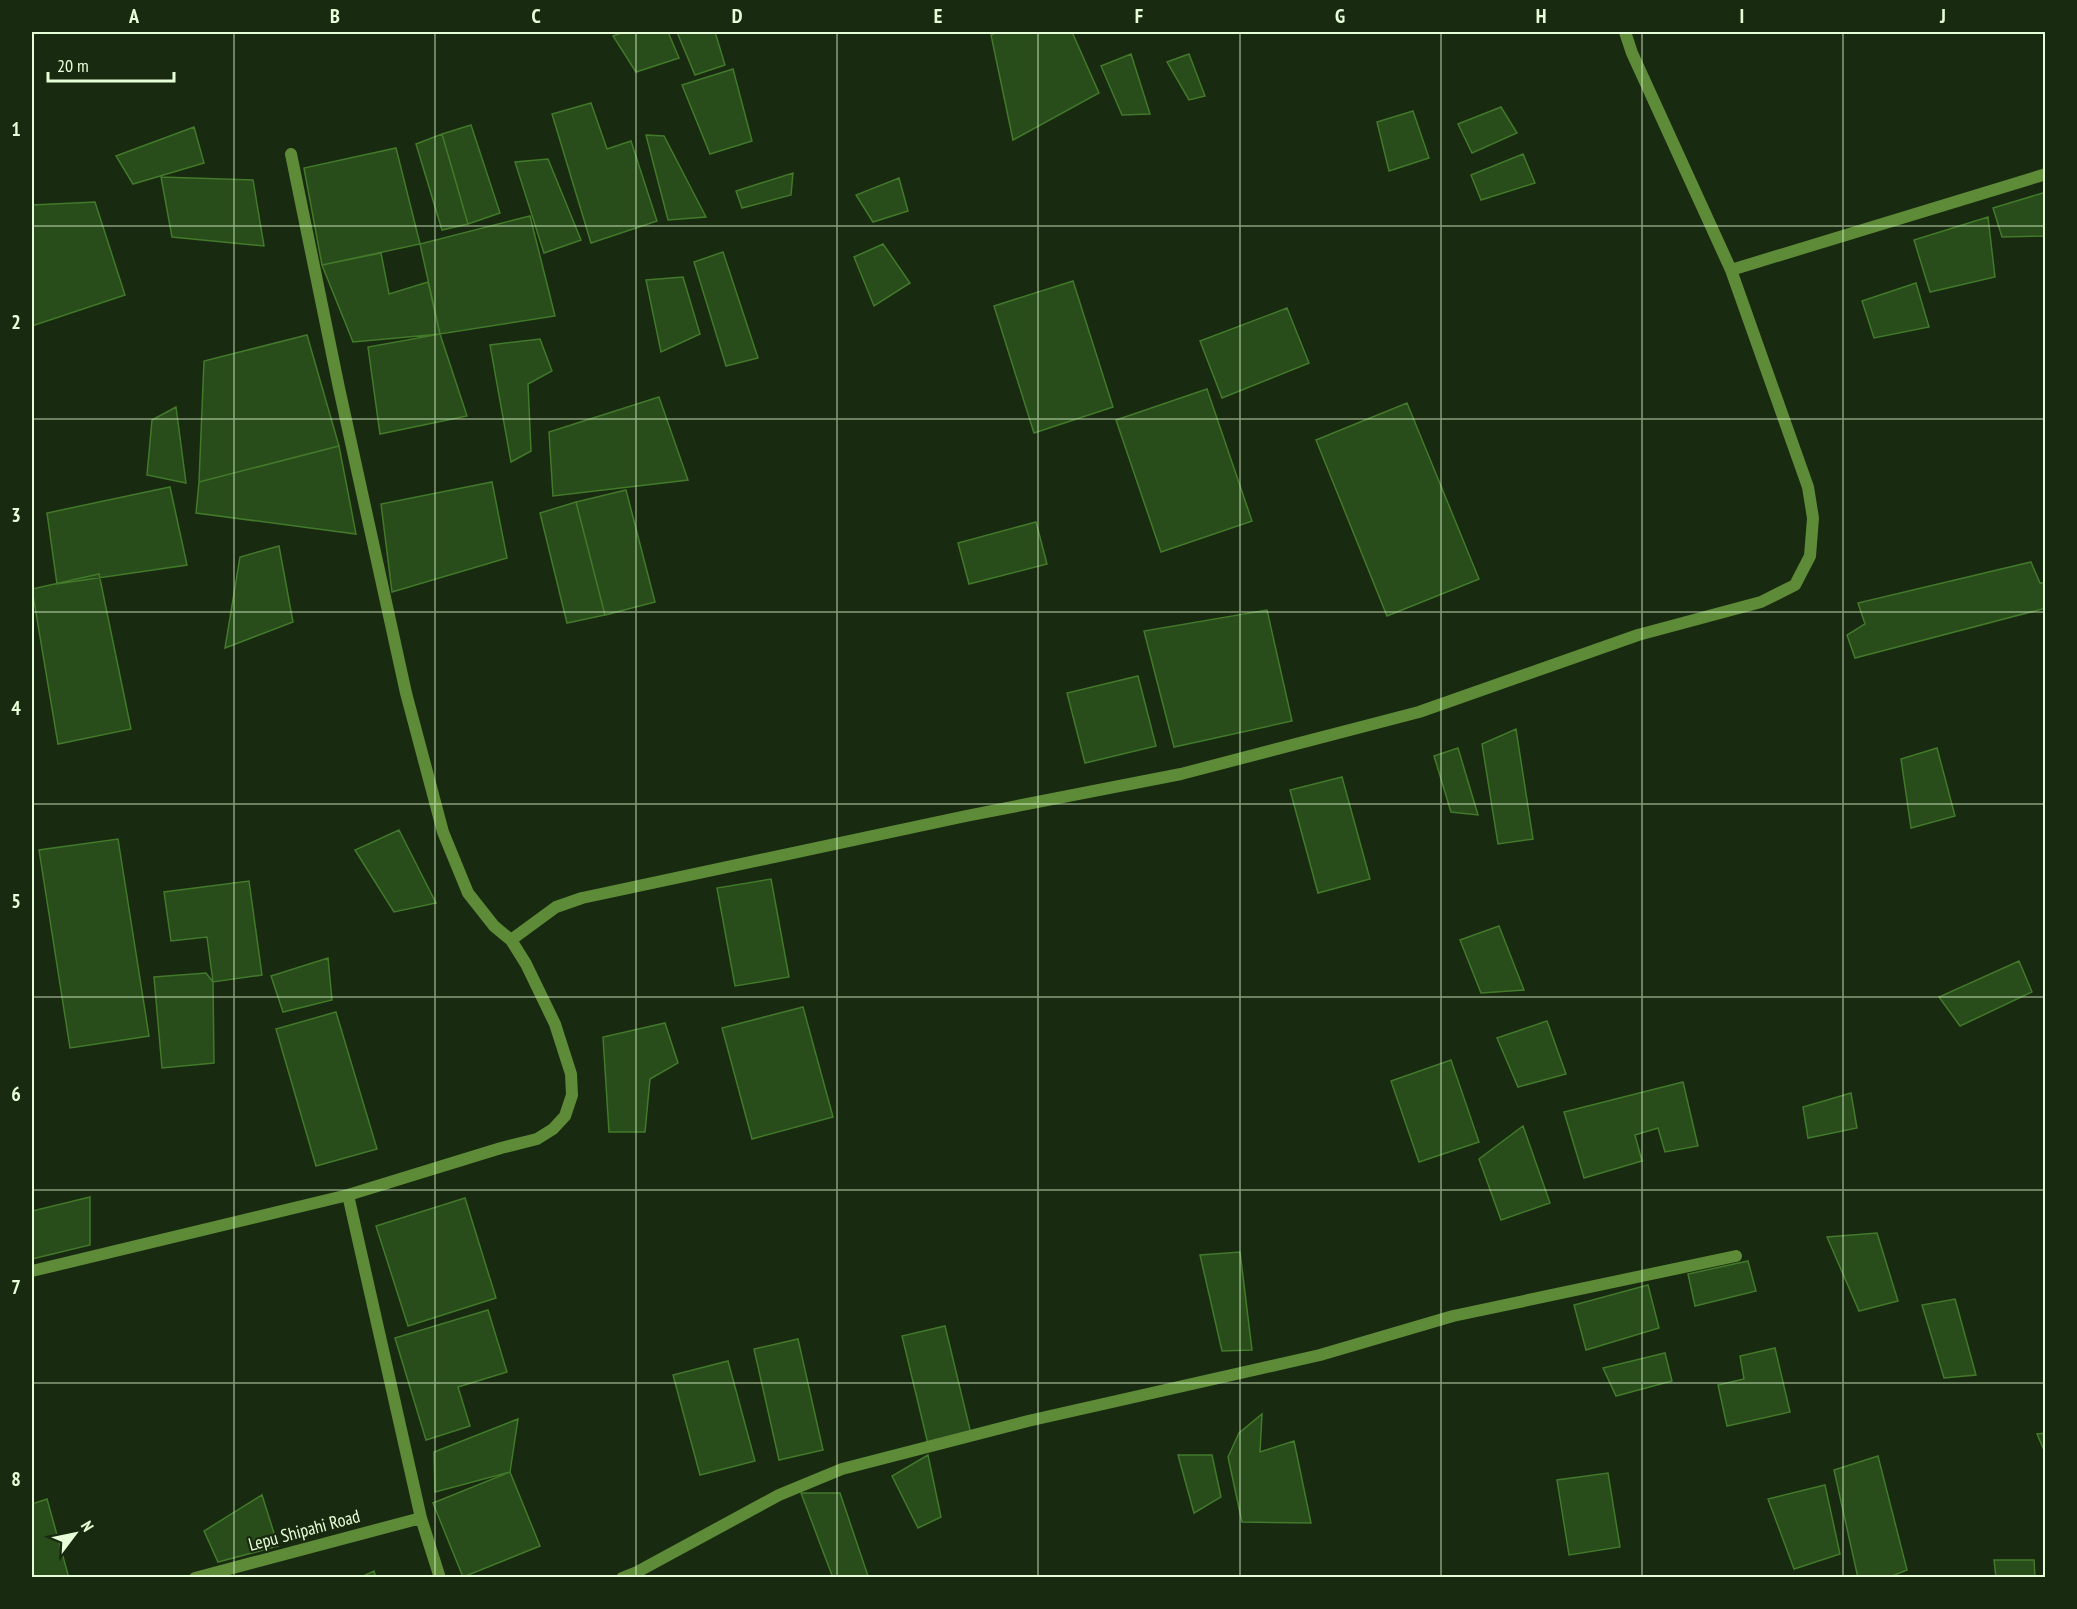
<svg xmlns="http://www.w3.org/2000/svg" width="2077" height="1609" viewBox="0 0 2077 1609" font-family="'PT Sans Narrow',sans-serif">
	<rect width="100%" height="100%" fill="#182a0f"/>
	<path fill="#284c1a" stroke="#42792b" stroke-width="1.5" d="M 624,32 L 668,32 L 679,58 L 636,72 L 613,36 Z
		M 677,32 L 715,32 L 725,65 L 695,75 Z
		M 997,32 L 1072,32 L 1099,93 L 1013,140 L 991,35 Z
		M 1131,54 L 1150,114 L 1122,115 L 1101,66 Z
		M 1189,54 L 1205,96 L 1189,100 L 1167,62 Z
		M 733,69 L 752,141 L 710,154 L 682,85 Z
		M 591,103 L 607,149 L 631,141 L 657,221 L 591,243 L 552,114 Z
		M 1501,107 L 1517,133 L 1472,153 L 1458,124 Z
		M 1413,111 L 1429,158 L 1389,171 L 1377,122 Z
		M 471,125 L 500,213 L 468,224 L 442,134 Z
		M 194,127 L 204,163 L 133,184 L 116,156 Z
		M 442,134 L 468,224 L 442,230 L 416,144 Z
		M 646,135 L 664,136 L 706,217 L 668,220 Z
		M 396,148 L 420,244 L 322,265 L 304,168 Z
		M 1523,154 L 1535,183 L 1481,200 L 1471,175 Z
		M 548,159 L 581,240 L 544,253 L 515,162 Z
		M 793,173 L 791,195 L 742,208 L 736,191 Z
		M 161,177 L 253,180 L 264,246 L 172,237 Z
		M 899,178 L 908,211 L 873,222 L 856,195 Z
		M 2046,192 L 2046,236 L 2002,237 L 1993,208 Z
		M 95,202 L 125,295 L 32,326 L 32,205 Z
		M 530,216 L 555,316 L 440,334 L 420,244 Z
		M 1988,217 L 1995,277 L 1930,292 L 1914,240 Z
		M 883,244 L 910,283 L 874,306 L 854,257 Z
		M 723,252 L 758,358 L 726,366 L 694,262 Z
		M 381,253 L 389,294 L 428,282 L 440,334 L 353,342 L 322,265 Z
		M 683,277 L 700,334 L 661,352 L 646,280 Z
		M 1073,281 L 1113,407 L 1034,433 L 994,306 Z
		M 1916,283 L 1929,327 L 1874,338 L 1862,301 Z
		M 1287,308 L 1309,363 L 1222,398 L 1200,341 Z
		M 440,334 L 467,416 L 380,434 L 368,347 Z
		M 307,335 L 339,446 L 199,482 L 204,361 Z
		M 540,339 L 552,371 L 528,384 L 531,451 L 511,462 L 490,345 Z
		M 1207,389 L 1252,521 L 1161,552 L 1116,420 Z
		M 659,397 L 688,480 L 553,496 L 549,432 Z
		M 1407,403 L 1479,579 L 1387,616 L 1316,440 Z
		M 176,407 L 186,483 L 147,475 L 152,420 Z
		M 339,446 L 356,534 L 196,513 L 199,482 Z
		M 492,482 L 507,558 L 392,592 L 381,504 Z
		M 170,487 L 187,565 L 57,584 L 47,513 Z
		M 626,490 L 655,602 L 605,615 L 576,502 Z
		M 576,502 L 605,615 L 567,623 L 540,513 Z
		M 1036,522 L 1047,564 L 969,584 L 958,543 Z
		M 279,546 L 293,622 L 225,648 L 240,557 Z
		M 2031,562 L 2040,583 L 2046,583 L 2046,608 L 1855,658 L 1847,635 L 1865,624 L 1858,603 Z
		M 99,574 L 131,729 L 58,744 L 32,589 Z
		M 1267,610 L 1292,721 L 1174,747 L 1144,631 Z
		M 1138,676 L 1156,746 L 1085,763 L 1067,693 Z
		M 1516,729 L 1533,839 L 1498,844 L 1482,744 Z
		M 1458,748 L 1478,815 L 1451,812 L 1434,756 Z
		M 1937,748 L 1955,816 L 1911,828 L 1901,759 Z
		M 1342,777 L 1370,879 L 1318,893 L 1290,790 Z
		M 399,830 L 436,903 L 394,912 L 355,850 Z
		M 118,839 L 149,1036 L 70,1048 L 39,850 Z
		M 771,879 L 789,977 L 735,986 L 717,888 Z
		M 249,881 L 262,975 L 213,982 L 207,937 L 171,941 L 164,892 Z
		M 1499,926 L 1524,990 L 1481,993 L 1460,940 Z
		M 328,958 L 332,1000 L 283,1012 L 271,976 Z
		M 2019,961 L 2032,992 L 1960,1026 L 1939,997 Z
		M 206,973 L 213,982 L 214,1063 L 162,1068 L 154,977 Z
		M 803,1007 L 833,1117 L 752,1139 L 722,1028 Z
		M 336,1012 L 377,1149 L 316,1166 L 276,1029 Z
		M 1547,1021 L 1566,1074 L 1518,1087 L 1497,1038 Z
		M 665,1023 L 678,1063 L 650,1079 L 645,1132 L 609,1132 L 603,1037 Z
		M 1451,1060 L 1479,1142 L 1419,1162 L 1391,1081 Z
		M 1683,1082 L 1698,1146 L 1665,1152 L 1658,1128 L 1635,1135 L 1642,1161 L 1584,1178 L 1564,1112 Z
		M 1851,1093 L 1857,1128 L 1808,1138 L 1803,1107 Z
		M 1523,1126 L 1550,1203 L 1501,1220 L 1479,1159 Z
		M 90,1197 L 90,1245 L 32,1259 L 32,1211 Z
		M 465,1198 L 496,1298 L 408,1326 L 376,1226 Z
		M 1877,1233 L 1898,1301 L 1859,1311 L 1827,1237 Z
		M 1240,1252 L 1252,1350 L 1222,1351 L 1200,1255 Z
		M 1748,1261 L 1756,1291 L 1695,1306 L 1688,1274 Z
		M 1648,1285 L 1659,1328 L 1586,1350 L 1574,1305 Z
		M 1955,1299 L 1976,1375 L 1944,1378 L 1922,1305 Z
		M 488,1310 L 507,1372 L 458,1387 L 470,1426 L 426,1440 L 395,1338 Z
		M 945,1326 L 971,1434 L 928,1444 L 902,1336 Z
		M 798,1339 L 823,1450 L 779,1460 L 754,1349 Z
		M 1775,1348 L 1790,1412 L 1727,1426 L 1718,1385 L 1744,1379 L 1740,1356 Z
		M 1665,1353 L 1672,1381 L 1616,1396 L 1603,1368 Z
		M 728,1361 L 755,1461 L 700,1475 L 673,1375 Z
		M 1262,1414 L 1260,1452 L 1294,1441 L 1311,1523 L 1242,1522 L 1228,1457 L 1239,1433 Z
		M 518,1419 L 510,1472 L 435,1492 L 434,1452 Z
		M 2046,1433 L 2046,1455 L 2037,1434 Z
		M 928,1455 L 941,1517 L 918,1528 L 892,1476 Z
		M 1178,1455 L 1212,1455 L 1221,1497 L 1194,1513 Z
		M 1878,1456 L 1907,1570 L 1887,1578 L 1858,1578 L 1834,1470 Z
		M 510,1472 L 540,1546 L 463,1577 L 433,1503 Z
		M 1608,1473 L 1620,1547 L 1569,1555 L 1557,1480 Z
		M 1825,1485 L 1840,1554 L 1794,1569 L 1768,1499 Z
		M 801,1493 L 840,1493 L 868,1576 L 833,1578 Z
		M 262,1495 L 278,1546 L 218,1562 L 204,1531 Z
		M 47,1499 L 69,1578 L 32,1578 L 32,1504 Z
		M 1994,1560 L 2034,1560 L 2035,1578 L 1996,1578 Z
		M 374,1571 L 376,1578 L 359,1578 Z"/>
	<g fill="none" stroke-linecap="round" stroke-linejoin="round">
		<path stroke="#5d8b38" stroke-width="12" d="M 291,154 L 339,388 L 406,693 L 443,832 L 468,893 L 494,926 L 511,940
			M 1731,270 L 2046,174
			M 348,1195 L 421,1518 L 440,1578
			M 32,1271 L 348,1195 L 501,1148 L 537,1139 L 553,1129 L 565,1116 L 572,1095 L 571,1074 L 555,1024 L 526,964 L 511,940 L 556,907 L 582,898 L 966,816 L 1181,774 L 1419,712 L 1638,635 L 1761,602 L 1795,585 L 1810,556 L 1813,518 L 1808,487 L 1731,270 L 1632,53 L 1625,32
			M 195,1578 L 421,1518
			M 622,1578 L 637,1572 L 779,1495 L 842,1469 L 1028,1421 L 1320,1355 L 1453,1316 L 1736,1256"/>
	</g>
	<path fill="none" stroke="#e7ffd9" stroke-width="1.5" stroke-opacity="0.55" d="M 234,32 L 234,1578M 435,32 L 435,1578M 636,32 L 636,1578M 837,32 L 837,1578M 1038,32 L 1038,1578M 1240,32 L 1240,1578M 1441,32 L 1441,1578M 1642,32 L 1642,1578M 1843,32 L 1843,1578M 32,226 L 2046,226M 32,419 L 2046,419M 32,612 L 2046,612M 32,804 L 2046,804M 32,997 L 2046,997M 32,1190 L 2046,1190M 32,1383 L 2046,1383"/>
	<g text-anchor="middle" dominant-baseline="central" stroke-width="4.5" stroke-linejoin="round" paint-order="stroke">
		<g font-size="18" fill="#e7ffd9" stroke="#182a0f">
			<text transform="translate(304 1530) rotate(-15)">Lepu Shipahi Road</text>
		</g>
	</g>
	<rect width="2077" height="1609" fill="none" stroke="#182a0f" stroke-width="66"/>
	<g transform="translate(75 1534) rotate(58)" stroke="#182a0f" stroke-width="4.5" paint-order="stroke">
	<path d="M0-4.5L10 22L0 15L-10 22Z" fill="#e7ffd9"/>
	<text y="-9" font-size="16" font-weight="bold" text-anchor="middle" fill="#e7ffd9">N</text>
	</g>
	<path d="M48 72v9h126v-9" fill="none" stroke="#e7ffd9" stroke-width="3"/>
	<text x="57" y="72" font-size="18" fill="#e7ffd9" stroke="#182a0f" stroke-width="4.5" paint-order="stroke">20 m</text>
	<rect x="33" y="33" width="2011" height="1543" fill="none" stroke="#e7ffd9" stroke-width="2"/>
	<g font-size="20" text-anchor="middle" font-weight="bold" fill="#e7ffd9">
		<text x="134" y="23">A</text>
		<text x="335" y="23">B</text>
		<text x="536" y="23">C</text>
		<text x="737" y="23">D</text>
		<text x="938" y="23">E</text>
		<text x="1139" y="23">F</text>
		<text x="1340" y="23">G</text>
		<text x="1541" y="23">H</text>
		<text x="1742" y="23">I</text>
		<text x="1943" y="23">J</text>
		<text x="16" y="136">1</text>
		<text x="16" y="329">2</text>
		<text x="16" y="522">3</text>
		<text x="16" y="715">4</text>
		<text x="16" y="908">5</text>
		<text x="16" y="1101">6</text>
		<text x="16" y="1294">7</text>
		<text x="16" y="1486">8</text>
	</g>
</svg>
